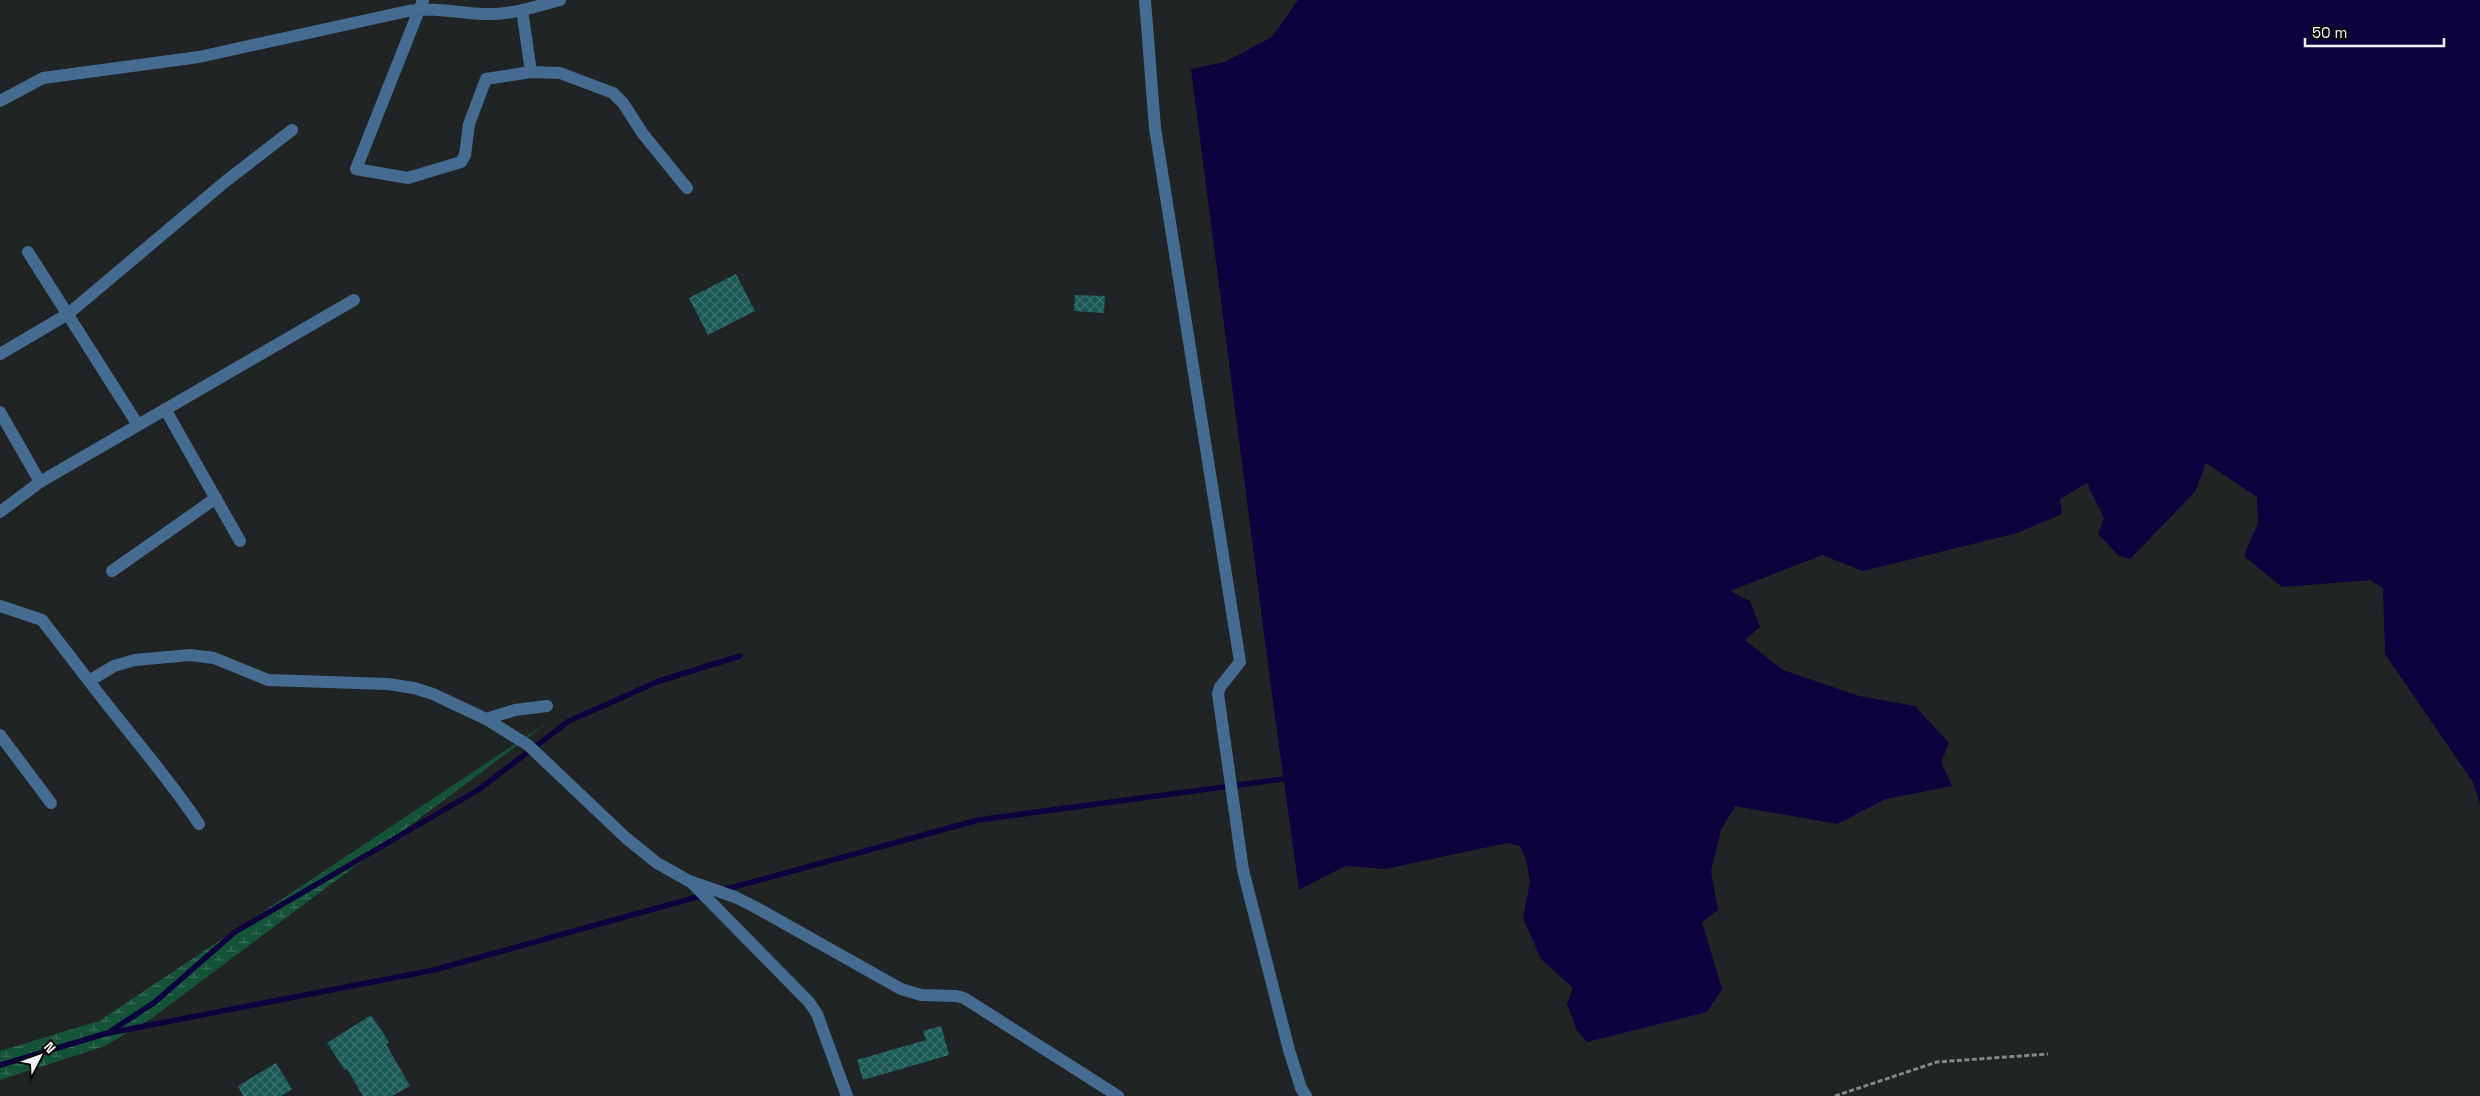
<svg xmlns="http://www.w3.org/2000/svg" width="2480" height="1096" viewBox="0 0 2480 1096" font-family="'Space Grotesk',sans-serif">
	<defs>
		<pattern id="wetland-marsh" width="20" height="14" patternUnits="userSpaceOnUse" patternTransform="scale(1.25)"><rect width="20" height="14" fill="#155339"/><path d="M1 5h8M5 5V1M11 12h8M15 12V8" fill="none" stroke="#386c56"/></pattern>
		<pattern id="building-cross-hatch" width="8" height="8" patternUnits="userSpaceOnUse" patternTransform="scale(1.25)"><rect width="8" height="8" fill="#1a5956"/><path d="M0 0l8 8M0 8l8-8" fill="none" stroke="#3c716f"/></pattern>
	</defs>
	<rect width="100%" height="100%" fill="#202425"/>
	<path fill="url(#wetland-marsh)" d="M 551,720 L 152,1018 L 105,1046 L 0,1080 L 0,1051 L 99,1021 Z"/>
	<path fill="#0d023e" d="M 1298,0 L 2480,0 L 2480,804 L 2473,782 L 2385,654 L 2383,588 L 2370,580 L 2282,587 L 2244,556 L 2258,523 L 2257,497 L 2206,463 L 2195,492 L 2130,559 L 2119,556 L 2098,534 L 2104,518 L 2087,483 L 2060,499 L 2062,514 L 2017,533 L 1863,571 L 1822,555 L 1730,591 L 1750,601 L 1760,627 L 1745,640 L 1783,670 L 1859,696 L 1915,706 L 1949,743 L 1941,762 L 1952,786 L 1886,799 L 1837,824 L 1735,806 L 1721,830 L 1711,871 L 1718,910 L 1702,922 L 1722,989 L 1707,1012 L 1587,1042 L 1577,1031 L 1567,1004 L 1573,988 L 1541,959 L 1523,918 L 1530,882 L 1526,860 L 1520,846 L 1507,843 L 1385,869 L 1345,866 L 1299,890 L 1272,695 L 1191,69 L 1225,62 L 1272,37 Z"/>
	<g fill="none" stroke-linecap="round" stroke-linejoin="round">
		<path stroke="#0d023e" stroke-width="5.5" d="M 723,890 L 978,820 L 1283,779
			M 111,1031 L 155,1002 L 235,932 L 478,790 L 569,721 L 659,681 L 740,656
			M 0,1065 L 104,1034 L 434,970 L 704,895"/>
	</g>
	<path fill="url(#building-cross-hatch)" d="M 736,274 L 755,311 L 708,335 L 689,298 Z
		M 1075,295 L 1105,296 L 1104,313 L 1074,311 Z
		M 371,1015 L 389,1042 L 386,1044 L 410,1086 L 392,1096 L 363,1096 L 347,1069 L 345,1070 L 327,1043 Z
		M 941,1026 L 949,1055 L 863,1080 L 857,1060 L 926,1040 L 923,1031 Z
		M 276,1063 L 292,1089 L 281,1096 L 243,1096 L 238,1086 Z"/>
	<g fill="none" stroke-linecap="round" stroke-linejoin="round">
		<path stroke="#848788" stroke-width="3" stroke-dasharray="5 2.5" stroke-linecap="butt" d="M 1835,1096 L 1937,1062 L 2048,1054"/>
		<path stroke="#456b91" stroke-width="12" d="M 423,0 L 356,169 L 408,178 L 461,162 L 465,155 L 469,124 L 486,79 L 531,72
			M 1145,0 L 1155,128 L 1240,662 L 1220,687 L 1218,694 L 1243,870 L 1289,1050 L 1301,1088 L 1306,1096
			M 522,10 L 531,72 L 560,73 L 613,93 L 623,103 L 643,134 L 687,188
			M 0,101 L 43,78 L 199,57 L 408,11 C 433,7 459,13 484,14 C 510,15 535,7 560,0
			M 28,252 L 138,425
			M 0,354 L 68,314 L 226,181 L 292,130
			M 165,409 L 240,541
			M 0,412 L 40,482
			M 0,512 L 40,482 L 354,300
			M 112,571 L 216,498
			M 0,606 L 42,620 L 89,681 L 114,666 L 135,660 L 190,655 L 214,658 L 268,680 L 388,684 L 414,688 L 433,694 L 486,719 L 528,745 L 626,838 L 657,863 L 689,881 L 735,897 L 755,907 L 901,989 L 921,995 L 956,996 L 964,998 L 1118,1096
			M 89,681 C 125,729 166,774 199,824
			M 486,719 L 515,710 L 547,706
			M 0,735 L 51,803
			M 693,884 L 809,1002 L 817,1014 L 847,1096"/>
	</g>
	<g transform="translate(40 1056) rotate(49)" stroke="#0b0d0d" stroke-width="4" paint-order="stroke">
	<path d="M0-4L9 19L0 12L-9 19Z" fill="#f1f3f4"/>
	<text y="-8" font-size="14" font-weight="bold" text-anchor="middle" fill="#f1f3f4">N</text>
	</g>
	<path d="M2305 38v8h139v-8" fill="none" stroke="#f1f3f4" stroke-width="2.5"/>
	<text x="2312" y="38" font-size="15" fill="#f1f3f4" stroke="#0b0d0d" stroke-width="4" paint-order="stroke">50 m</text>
</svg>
